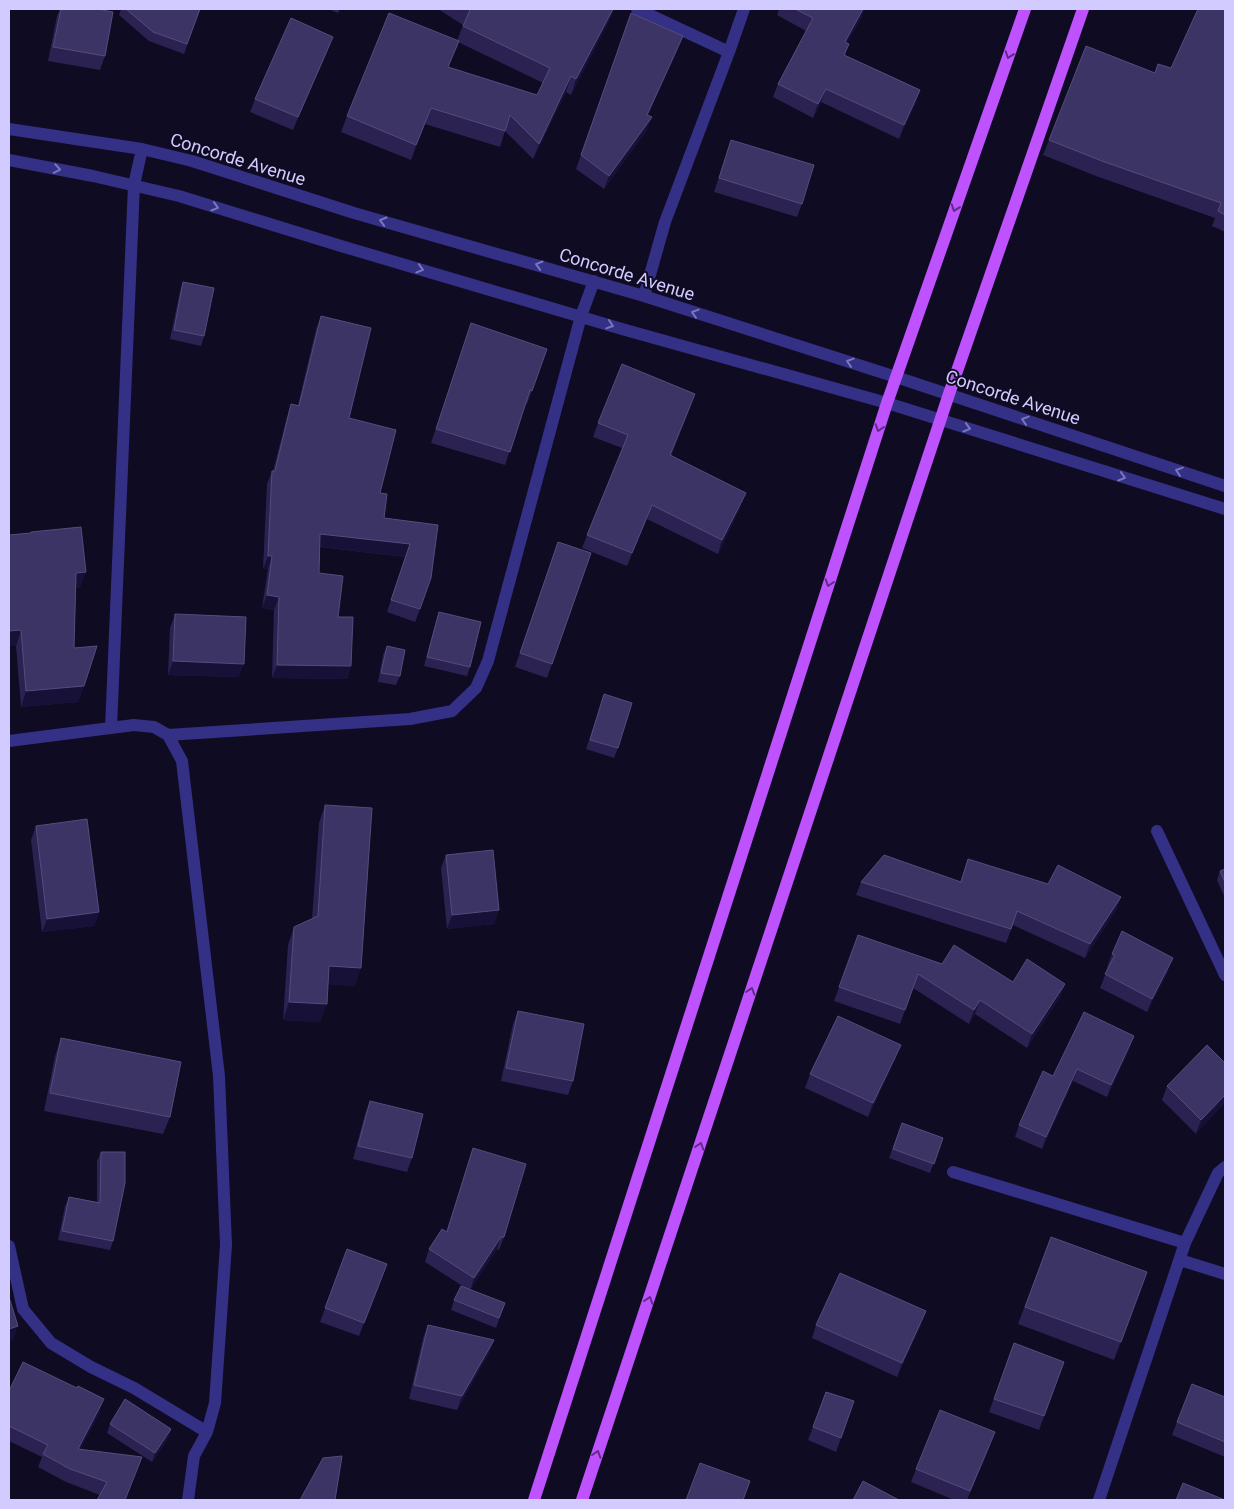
<svg xmlns="http://www.w3.org/2000/svg" width="1234" height="1509" viewBox="0 0 1234 1509" font-family="Roboto,sans-serif">
	<rect width="100%" height="100%" fill="#0f0b22"/>
	<g fill="none" stroke-linecap="round" stroke-linejoin="round">
		<path stroke="#333086" stroke-width="12" d="M 637,9 L 729,52
			M 9,129 L 142,149 L 192,161 L 354,213 L 644,296 L 896,377 L 1225,486
			M 9,160 L 93,176 L 179,196 L 341,246 L 622,329 L 887,403 L 1225,509
			M 644,296 L 665,222 L 729,52 L 744,9
			M 111,728 L 134,185 L 142,149
			M 168,735 L 410,719 L 452,711 L 476,688 L 488,661 L 581,316 L 594,281
			M 9,741 L 134,725 L 154,727 L 168,735 L 182,761 L 219,1076 L 226,1245 L 215,1403 L 207,1432 L 194,1456 L 188,1500
			M 1157,831 L 1225,975
			M 953,1172 L 1185,1243
			M 9,1246 L 23,1309 L 51,1343 L 91,1367 L 134,1388 L 207,1432
			M 1180,1260 L 1225,1274
			M 1099,1500 L 1185,1243 L 1218,1173 L 1225,1167"/>
		<path stroke="#be52ff" stroke-width="12" d="M 534,1500 L 887,403 L 1025,9
			M 582,1500 L 949,394 L 1083,9"/>
	</g>
	<path fill="#2b2252" fill-rule="evenodd" d="M 60,9 L 97,9 L 105,56 L 100,70 L 48,61 L 57,16 Z
		M 121,9 L 200,9 L 184,54 L 149,41 L 119,15 Z
		M 328,9 L 340,9 L 338,13 Z
		M 438,9 L 614,9 L 610,19 L 571,95 L 566,92 L 533,159 L 505,131 L 500,147 L 425,124 L 411,160 L 341,132 L 347,116 L 457,41 L 463,25 ZM 458,42 L 543,83 L 537,95 L 448,67 Z
		M 779,9 L 864,9 L 861,18 L 847,43 L 849,44 L 845,55 L 920,90 L 915,104 L 899,139 L 821,102 L 813,118 L 773,97 L 778,84 L 806,31 L 777,15 Z
		M 1225,9 L 1225,232 L 1212,226 L 1215,218 L 1096,176 L 1043,155 L 1049,140 L 1155,73 L 1171,68 Z
		M 631,13 L 678,49 L 648,115 L 647,130 L 604,189 L 576,169 Z
		M 328,50 L 293,130 L 250,112 L 255,99 Z
		M 731,140 L 802,204 L 797,217 L 714,192 Z
		M 183,282 L 204,336 L 201,346 L 170,339 L 180,291 Z
		M 321,316 L 349,418 L 380,493 L 384,518 L 438,525 L 420,609 L 415,622 L 387,612 L 405,557 L 320,547 L 319,573 L 338,617 L 351,666 L 347,679 L 272,678 L 274,610 L 262,608 L 268,569 L 263,569 L 267,484 L 272,471 L 273,471 L 287,417 L 291,404 L 298,405 L 316,329 Z
		M 471,323 L 547,349 L 527,404 L 525,404 L 505,465 L 431,443 Z
		M 690,408 L 671,456 L 741,506 L 718,554 L 647,519 L 627,566 L 582,548 L 622,448 L 593,437 L 598,423 Z
		M 31,532 L 80,588 L 76,588 L 74,648 L 84,686 L 78,702 L 21,707 L 16,646 Z
		M 558,542 L 591,553 L 547,678 L 515,667 Z
		M 439,612 L 470,667 L 467,676 L 424,666 L 436,621 Z
		M 175,614 L 239,677 L 168,675 L 170,628 Z
		M 387,646 L 400,676 L 396,685 L 378,682 L 383,655 Z
		M 604,694 L 618,748 L 614,758 L 586,749 Z
		M 325,805 L 355,986 L 328,984 L 320,1022 L 283,1020 L 288,945 L 294,927 L 312,919 L 319,823 Z
		M 36,826 L 99,912 L 94,926 L 42,932 L 31,840 Z
		M 446,855 L 499,910 L 494,924 L 447,929 L 441,868 Z
		M 968,859 L 1048,884 L 1121,897 L 1116,910 L 1085,958 L 1013,925 L 1006,943 L 856,895 L 861,882 L 960,882 Z
		M 1225,869 L 1225,898 L 1217,880 L 1220,871 Z
		M 858,935 L 942,964 L 1013,982 L 1065,984 L 1060,997 L 1027,1048 L 975,1014 L 969,1024 L 913,988 L 900,1024 L 834,1001 Z
		M 1112,954 L 1168,971 L 1147,1012 L 1100,988 L 1108,968 L 1107,967 Z
		M 518,1011 L 573,1081 L 568,1095 L 501,1081 L 513,1024 Z
		M 61,1038 L 170,1117 L 163,1134 L 44,1111 L 55,1056 Z
		M 1130,1048 L 1107,1097 L 1073,1081 L 1042,1149 L 1015,1137 L 1019,1125 L 1053,1076 Z
		M 896,1058 L 868,1117 L 805,1088 L 810,1074 Z
		M 1225,1063 L 1196,1134 L 1162,1100 L 1167,1086 Z
		M 370,1101 L 412,1158 L 407,1172 L 353,1159 L 365,1114 Z
		M 902,1123 L 943,1138 L 930,1173 L 889,1158 Z
		M 473,1148 L 504,1237 L 499,1250 L 497,1249 L 470,1290 L 505,1303 L 496,1328 L 451,1310 L 454,1300 L 464,1287 L 425,1262 L 429,1249 L 446,1232 Z
		M 101,1152 L 113,1241 L 110,1250 L 58,1240 L 65,1206 L 69,1197 L 97,1202 L 97,1161 Z
		M 1051,1237 L 1147,1272 L 1114,1360 L 1018,1324 Z
		M 347,1249 L 387,1264 L 359,1336 L 320,1322 Z
		M 428,1325 L 494,1340 L 489,1353 L 457,1410 L 409,1399 L 423,1338 Z
		M 816,1325 L 921,1325 L 897,1377 L 812,1338 Z
		M 1014,1343 L 1064,1362 L 1039,1430 L 989,1412 Z
		M 9,1391 L 100,1412 L 80,1449 L 142,1457 L 100,1495 L 66,1482 L 38,1467 L 42,1457 L 9,1441 Z
		M 826,1392 L 854,1401 L 836,1452 L 808,1440 Z
		M 1225,1397 L 1225,1457 L 1172,1435 L 1177,1422 Z
		M 110,1424 L 171,1429 L 168,1438 L 152,1462 L 107,1433 Z
		M 990,1446 L 967,1500 L 954,1500 L 911,1482 L 916,1469 Z"/>
	<path fill="#181137" d="M 613,9 L 614,9 L 610,19 L 571,95 L 576,79 Z
		M 863,9 L 864,9 L 861,18 L 840,56 L 845,42 Z
		M 683,36 L 678,49 L 642,129 L 647,115 Z
		M 333,37 L 328,50 L 293,130 L 298,117 Z
		M 571,76 L 566,92 L 533,159 L 539,144 Z
		M 826,89 L 821,102 L 813,118 L 818,104 Z
		M 920,90 L 915,104 L 899,139 L 904,125 Z
		M 431,108 L 425,124 L 411,160 L 416,145 Z
		M 652,117 L 647,130 L 604,189 L 609,176 Z
		M 695,394 L 690,408 L 665,469 L 670,455 Z
		M 746,493 L 741,506 L 718,554 L 722,540 Z
		M 652,505 L 647,519 L 627,566 L 632,553 Z
		M 320,534 L 410,544 L 405,557 L 315,546 Z
		M 268,556 L 272,556 L 268,569 L 263,569 Z
		M 86,572 L 80,588 L 70,588 L 76,573 Z
		M 267,595 L 279,597 L 274,610 L 262,608 Z
		M 21,630 L 16,646 L 9,646 L 9,631 Z
		M 173,661 L 244,664 L 239,677 L 168,675 Z
		M 277,665 L 351,666 L 347,679 L 272,678 Z
		M 84,686 L 78,702 L 21,707 L 26,691 Z
		M 1121,897 L 1116,910 L 1085,958 L 1090,944 Z
		M 499,910 L 494,924 L 447,929 L 452,915 Z
		M 99,912 L 94,926 L 42,932 L 47,919 Z
		M 1173,958 L 1168,971 L 1147,1012 L 1152,999 Z
		M 329,966 L 361,968 L 355,986 L 323,984 Z
		M 1065,984 L 1060,997 L 1027,1048 L 1032,1034 Z
		M 980,1000 L 975,1014 L 969,1024 L 974,1010 Z
		M 289,1002 L 327,1004 L 320,1022 L 283,1020 Z
		M 1134,1036 L 1130,1048 L 1107,1097 L 1111,1085 Z
		M 901,1045 L 896,1058 L 868,1117 L 873,1103 Z
		M 1077,1069 L 1073,1081 L 1042,1149 L 1046,1137 Z
		M 1225,1095 L 1225,1103 L 1196,1134 L 1201,1120 Z
		M 501,1237 L 497,1249 L 470,1291 L 474,1278 Z
		M 926,1311 L 921,1325 L 897,1377 L 902,1363 Z
		M 18,1326 L 13,1340 L 9,1341 L 9,1329 Z
		M 494,1340 L 489,1353 L 457,1410 L 462,1396 Z
		M 104,1399 L 100,1412 L 74,1462 L 78,1449 Z
		M 171,1429 L 168,1438 L 152,1462 L 155,1453 Z
		M 995,1432 L 990,1446 L 966,1500 L 970,1491 Z"/>
	<path fill="#3c3465" stroke="#544c7d" d="M 61,9 L 97,9 L 113,12 L 105,56 L 53,47 Z
		M 126,9 L 200,9 L 187,44 L 153,32 Z
		M 468,9 L 613,9 L 576,79 L 571,76 L 539,144 L 510,115 L 505,131 L 431,108 L 416,145 L 347,116 L 389,13 L 459,41 L 448,67 L 537,95 L 550,68 L 463,26 L 470,10 Z
		M 795,9 L 863,9 L 845,42 L 849,44 L 844,55 L 920,90 L 904,125 L 826,89 L 818,104 L 778,84 L 813,18 Z
		M 1198,9 L 1225,9 L 1225,215 L 1218,211 L 1221,203 L 1102,161 L 1049,140 L 1086,46 L 1155,73 L 1158,64 L 1171,68 Z
		M 631,13 L 683,36 L 647,115 L 652,117 L 609,176 L 581,155 Z
		M 291,18 L 333,37 L 298,117 L 255,99 Z
		M 731,140 L 814,165 L 802,204 L 719,178 Z
		M 183,282 L 214,288 L 204,336 L 174,330 Z
		M 321,316 L 371,328 L 349,418 L 396,430 L 380,493 L 387,494 L 384,518 L 438,525 L 431,578 L 420,609 L 391,600 L 410,544 L 320,534 L 319,573 L 343,576 L 338,617 L 353,617 L 351,666 L 277,665 L 279,597 L 267,595 L 272,556 L 268,556 L 272,471 L 275,471 L 291,404 L 299,406 Z
		M 471,323 L 547,349 L 532,391 L 530,390 L 510,452 L 436,429 Z
		M 622,364 L 695,394 L 670,455 L 746,493 L 722,540 L 652,505 L 632,553 L 587,535 L 628,435 L 598,423 Z
		M 81,527 L 86,572 L 76,573 L 74,648 L 97,646 L 84,686 L 26,691 L 21,630 L 9,631 L 9,535 L 31,533 L 31,532 Z
		M 558,542 L 591,553 L 552,664 L 520,653 Z
		M 439,612 L 481,622 L 470,667 L 427,657 Z
		M 175,614 L 246,617 L 244,664 L 173,661 Z
		M 387,646 L 405,650 L 400,676 L 381,673 Z
		M 604,694 L 632,703 L 618,748 L 590,740 Z
		M 325,805 L 372,808 L 361,968 L 329,966 L 327,1004 L 289,1002 L 294,927 L 318,916 Z
		M 87,819 L 99,912 L 47,919 L 36,826 Z
		M 493,850 L 499,910 L 452,915 L 446,855 Z
		M 884,855 L 961,882 L 968,859 L 1048,884 L 1058,865 L 1121,897 L 1090,944 L 1017,911 L 1011,929 L 861,882 Z
		M 1225,869 L 1225,882 L 1220,871 Z
		M 1122,931 L 1173,958 L 1152,999 L 1105,974 L 1115,955 L 1112,954 Z
		M 858,935 L 942,964 L 954,945 L 1013,982 L 1027,959 L 1065,984 L 1032,1034 L 980,1000 L 974,1010 L 918,974 L 905,1010 L 839,987 Z
		M 518,1011 L 584,1024 L 573,1081 L 506,1068 Z
		M 1084,1012 L 1134,1036 L 1111,1085 L 1077,1069 L 1046,1137 L 1019,1125 L 1043,1071 L 1053,1076 Z
		M 838,1016 L 901,1045 L 873,1103 L 810,1074 Z
		M 61,1038 L 181,1062 L 170,1117 L 50,1093 Z
		M 1207,1045 L 1225,1063 L 1225,1095 L 1201,1120 L 1167,1086 Z
		M 370,1101 L 423,1114 L 412,1158 L 358,1146 Z
		M 902,1123 L 943,1138 L 934,1164 L 893,1149 Z
		M 473,1148 L 526,1164 L 504,1237 L 501,1237 L 474,1278 L 429,1249 L 442,1229 L 447,1232 Z
		M 101,1152 L 125,1152 L 125,1183 L 113,1241 L 62,1231 L 69,1197 L 100,1203 Z
		M 1051,1237 L 1147,1272 L 1121,1342 L 1025,1307 Z
		M 347,1249 L 387,1264 L 364,1323 L 325,1308 Z
		M 840,1273 L 926,1311 L 902,1363 L 816,1325 Z
		M 461,1286 L 505,1303 L 499,1318 L 454,1300 Z
		M 9,1297 L 18,1326 L 9,1329 Z
		M 428,1325 L 494,1340 L 462,1396 L 414,1385 Z
		M 1014,1343 L 1064,1362 L 1044,1416 L 994,1399 Z
		M 23,1362 L 77,1388 L 78,1386 L 104,1399 L 78,1449 L 142,1457 L 125,1500 L 97,1500 L 107,1482 L 70,1469 L 43,1454 L 48,1445 L 9,1426 L 9,1391 Z
		M 1192,1384 L 1225,1397 L 1225,1442 L 1177,1422 Z
		M 826,1392 L 854,1401 L 841,1438 L 813,1427 Z
		M 125,1399 L 171,1429 L 155,1453 L 110,1424 Z
		M 940,1410 L 995,1432 L 970,1491 L 916,1469 Z
		M 342,1456 L 335,1500 L 300,1500 L 323,1458 Z
		M 700,1463 L 750,1481 L 743,1500 L 686,1500 Z
		M 863,1481 L 899,1500 L 900,1500 L 853,1500 Z
		M 1183,1483 L 1225,1500 L 1176,1500 Z"/>
	<defs><path id="oneway-chevron" d="M-2-3.5L2.5 0L-2 3.5" fill="none" stroke-width="1.6" stroke-linecap="round" stroke-linejoin="round" transform="scale(1.25)"/></defs>
	<g stroke="#5e2b85">
		<use href="#oneway-chevron" transform="translate(1009 55) rotate(109)"/>
		<use href="#oneway-chevron" transform="translate(955 208) rotate(109)"/>
		<use href="#oneway-chevron" transform="translate(879 428) rotate(108)"/>
		<use href="#oneway-chevron" transform="translate(829 583) rotate(108)"/>
		<use href="#oneway-chevron" transform="translate(751 991) rotate(-72)"/>
		<use href="#oneway-chevron" transform="translate(700 1146) rotate(-72)"/>
		<use href="#oneway-chevron" transform="translate(649 1300) rotate(-72)"/>
		<use href="#oneway-chevron" transform="translate(597 1454) rotate(-72)"/>
	</g>
	<g stroke="#7a76bc">
		<use href="#oneway-chevron" transform="translate(57 169) rotate(10)"/>
		<use href="#oneway-chevron" transform="translate(215 207) rotate(17)"/>
		<use href="#oneway-chevron" transform="translate(383 221) rotate(-164)"/>
		<use href="#oneway-chevron" transform="translate(539 265) rotate(-164)"/>
		<use href="#oneway-chevron" transform="translate(420 269) rotate(16)"/>
		<use href="#oneway-chevron" transform="translate(695 313) rotate(-162)"/>
		<use href="#oneway-chevron" transform="translate(610 325) rotate(18)"/>
		<use href="#oneway-chevron" transform="translate(850 362) rotate(-162)"/>
		<use href="#oneway-chevron" transform="translate(1025 420) rotate(-162)"/>
		<use href="#oneway-chevron" transform="translate(967 428) rotate(17)"/>
		<use href="#oneway-chevron" transform="translate(1179 471) rotate(-162)"/>
		<use href="#oneway-chevron" transform="translate(1122 477) rotate(17)"/>
	</g>
	<g text-anchor="middle" dominant-baseline="central" stroke-width="4" stroke-linejoin="round" paint-order="stroke">
		<g font-size="18" fill="#d1cbff" stroke="#0f0b22">
			<text transform="translate(238 159) rotate(17)">Concorde Avenue</text>
			<text transform="translate(627 274) rotate(17)">Concorde Avenue</text>
			<text transform="translate(1013 397) rotate(18)">Concorde Avenue</text>
		</g>
	</g>
	<rect width="1234" height="1509" fill="none" stroke="#d1cbff" stroke-width="20"/>
</svg>
